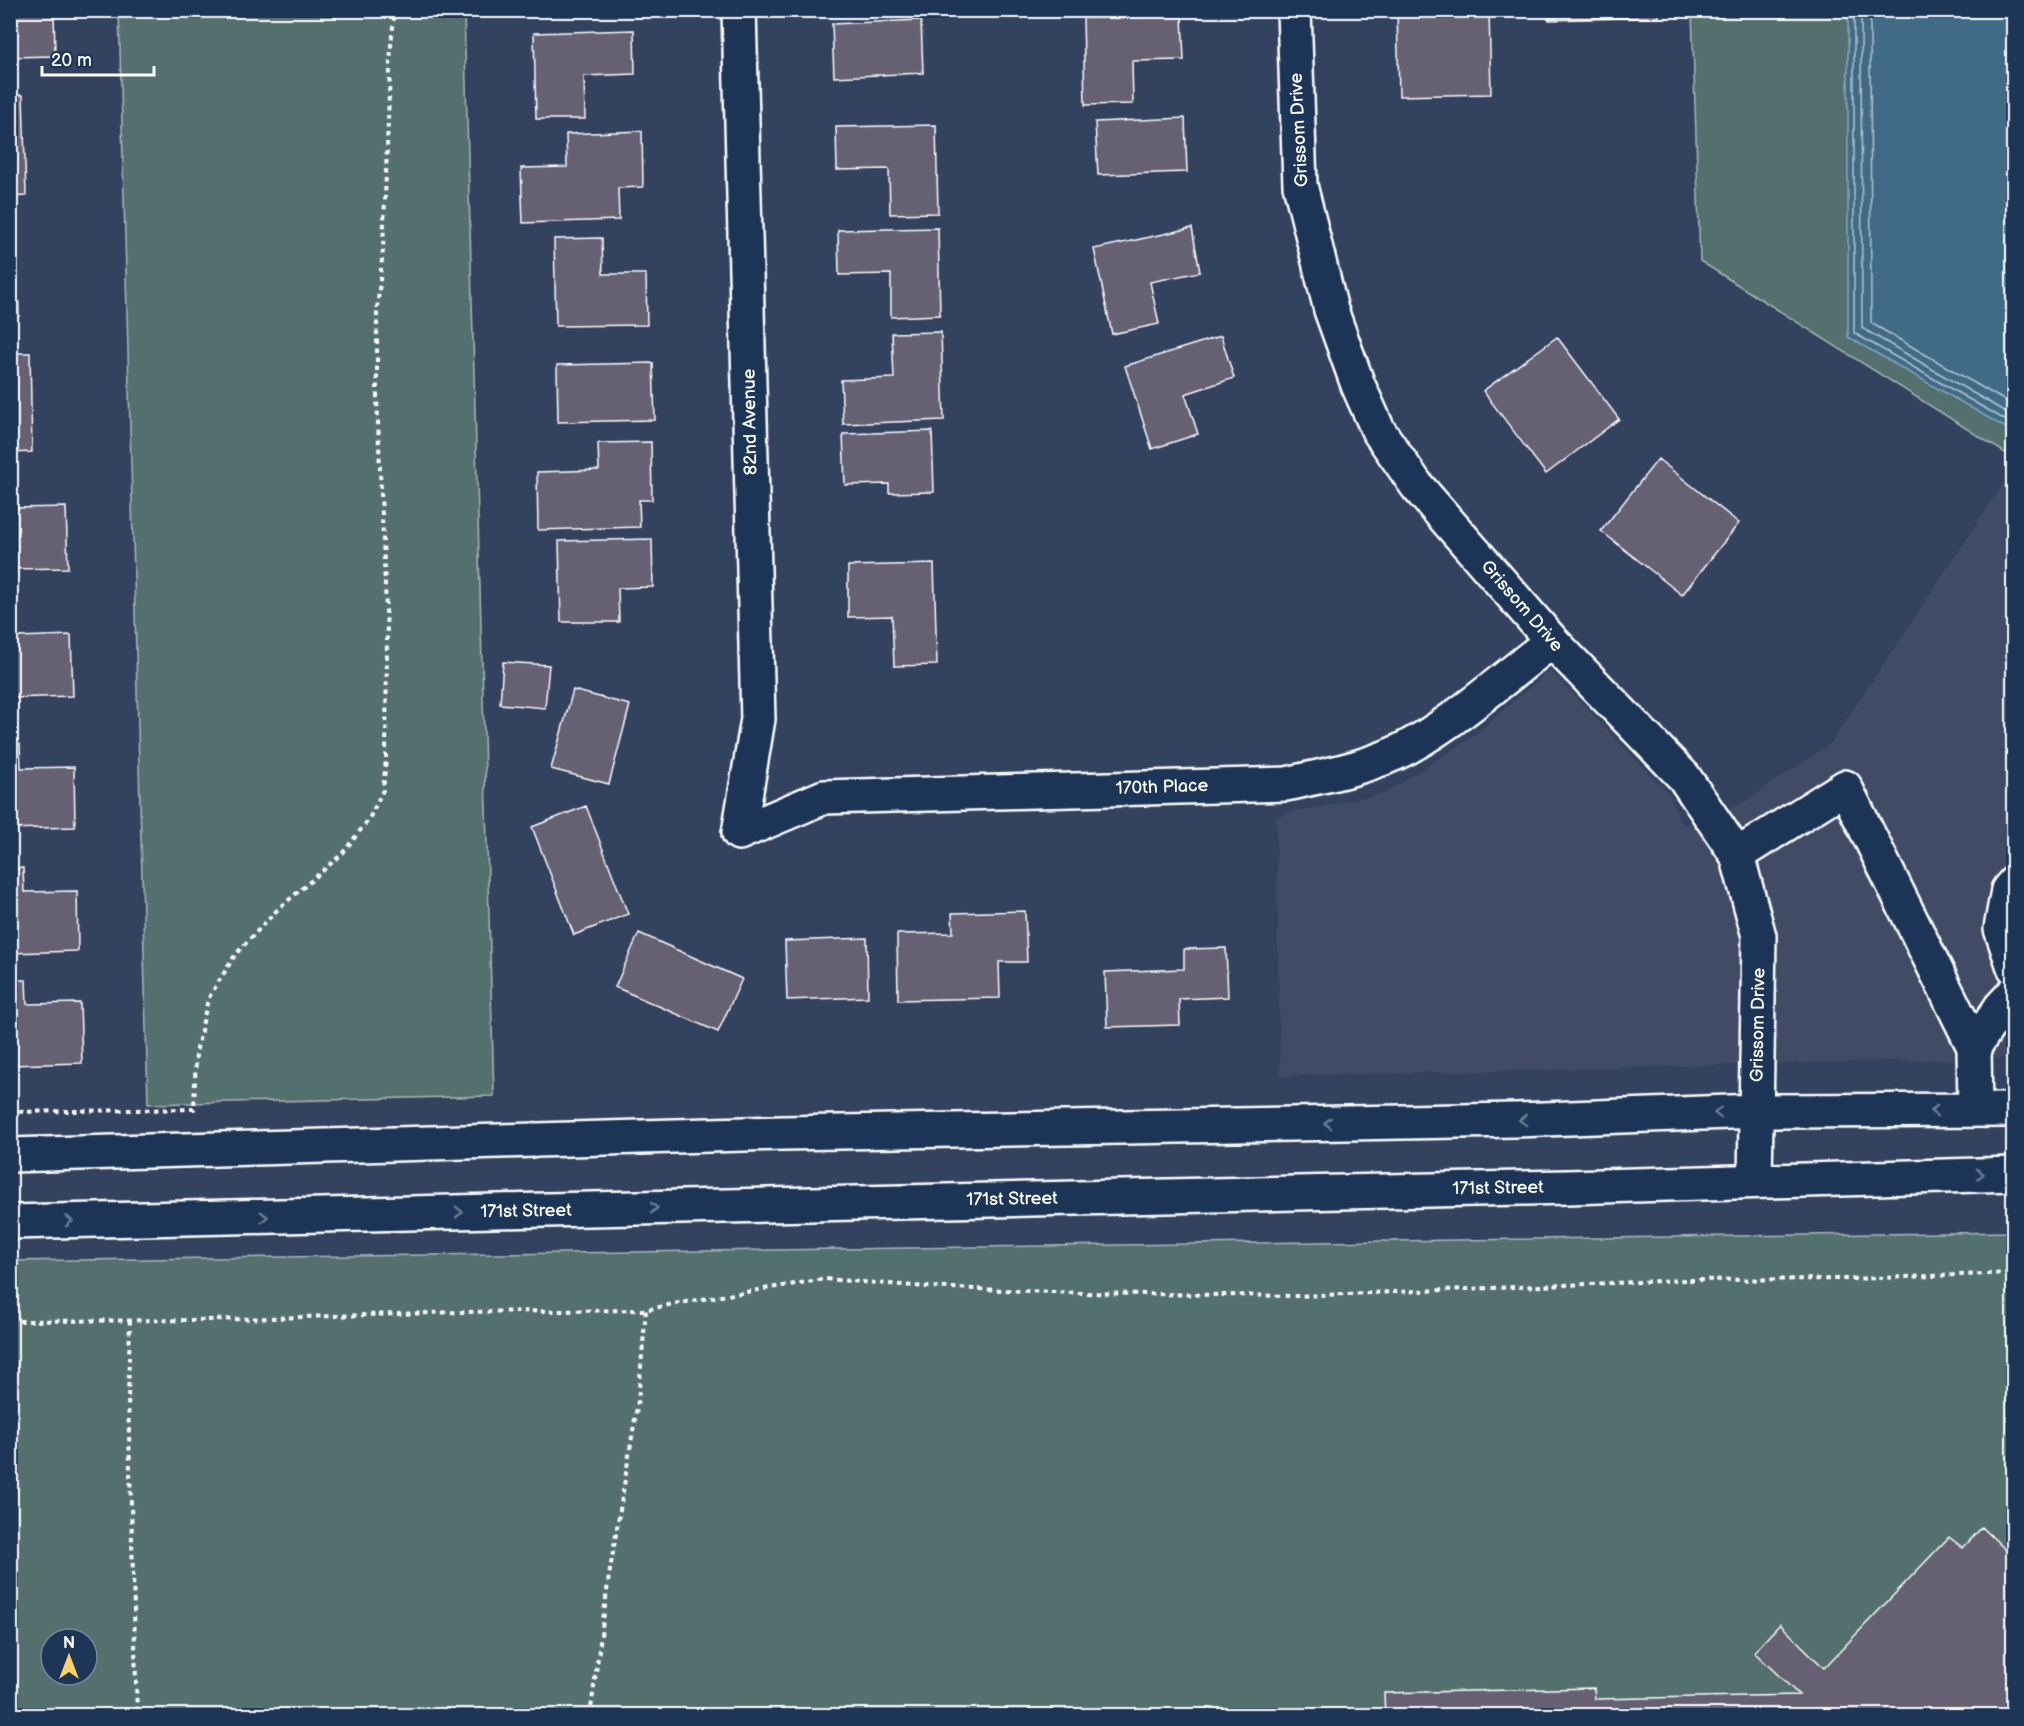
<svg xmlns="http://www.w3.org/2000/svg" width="2024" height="1726" viewBox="0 0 2024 1726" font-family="'Balsamiq Sans',sans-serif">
	<rect width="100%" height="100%" fill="#33425f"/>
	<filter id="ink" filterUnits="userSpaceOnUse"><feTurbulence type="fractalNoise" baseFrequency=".0167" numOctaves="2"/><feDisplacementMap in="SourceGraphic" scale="12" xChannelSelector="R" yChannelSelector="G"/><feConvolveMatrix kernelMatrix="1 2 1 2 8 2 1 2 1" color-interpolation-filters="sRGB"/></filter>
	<g filter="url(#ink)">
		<path fill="#424b65" d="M 2013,469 L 2013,1058 L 1280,1076 L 1276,816 L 1383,794 L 1471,738 L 1550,670 L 1669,794 L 1683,826 L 1743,803 L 1831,743 Z"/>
		<path fill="#53706e" stroke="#a9b8b6" stroke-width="1.5" fill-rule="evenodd" d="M 119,11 L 464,11 L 494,1096 L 148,1104 Z
			M 1692,11 L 2013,11 L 2013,458 L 1700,261 Z
			M 2013,1232 L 2013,1715 L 11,1715 L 11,1261 ZM 51,1639 L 87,1639 L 87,1675 L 51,1675 Z"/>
		<path fill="#406b86" stroke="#8ca6b6" stroke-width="1.5" d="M 1848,11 L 2013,11 L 2013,432 L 1848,337 Z"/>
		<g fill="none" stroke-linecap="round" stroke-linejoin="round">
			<path stroke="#b3c4cf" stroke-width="1.5" d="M 1854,10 L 1854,333 L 2014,425
				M 1861,10 L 1862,328 L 2014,417
				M 1870,10 L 1871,323 L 2014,406"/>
		</g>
		<path fill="#666173" stroke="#fff" stroke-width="1.5" d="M 10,10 L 54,10 L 55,56 L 10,57 Z
			M 1397,10 L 1489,10 L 1491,94 L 1399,96 Z
			M 1549,10 L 1659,10 L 1659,17 L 1549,20 Z
			M 1182,16 L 1184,60 L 1132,61 L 1133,104 L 1085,105 L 1083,18 Z
			M 921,20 L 923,73 L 834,77 L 832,24 Z
			M 634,30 L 635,74 L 584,76 L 585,119 L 536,119 L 534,33 Z
			M 10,95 L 23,95 L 26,196 L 10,197 Z
			M 1185,118 L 1187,172 L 1098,175 L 1095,122 Z
			M 936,125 L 938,213 L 890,214 L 889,169 L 837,170 L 836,127 Z
			M 642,131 L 643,187 L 618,188 L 619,220 L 523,223 L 521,168 L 567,167 L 566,134 Z
			M 10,225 L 16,225 L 19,316 L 10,316 Z
			M 938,228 L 940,315 L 891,317 L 891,274 L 839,275 L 838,230 Z
			M 1192,228 L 1200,272 L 1150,282 L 1159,324 L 1112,334 L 1094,249 Z
			M 602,238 L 603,274 L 646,274 L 647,325 L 556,326 L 554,239 Z
			M 941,332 L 944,420 L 843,424 L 841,380 L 894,378 L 892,333 Z
			M 1221,336 L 1234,378 L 1185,394 L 1198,434 L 1152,449 L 1125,366 Z
			M 1557,337 L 1619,419 L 1546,474 L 1483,391 Z
			M 10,353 L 30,353 L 32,452 L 10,453 Z
			M 653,363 L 655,420 L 558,422 L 557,365 Z
			M 932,431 L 934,492 L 889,493 L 889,484 L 845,485 L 843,434 Z
			M 651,442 L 652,500 L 639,500 L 640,527 L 538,530 L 537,472 L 599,470 L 598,443 Z
			M 1658,459 L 1739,523 L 1682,595 L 1601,531 Z
			M 10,484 L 12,484 L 13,508 L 66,507 L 68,568 L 10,569 Z
			M 652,539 L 653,587 L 618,588 L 619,622 L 561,622 L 559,541 Z
			M 934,564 L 937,665 L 894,666 L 892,616 L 848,617 L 848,566 Z
			M 18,612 L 18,637 L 71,635 L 73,696 L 10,698 L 10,613 Z
			M 503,662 L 549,665 L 545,708 L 500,704 Z
			M 573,690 L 630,705 L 609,784 L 551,769 Z
			M 10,744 L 20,744 L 21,768 L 74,767 L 75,827 L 10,829 Z
			M 586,806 L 628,914 L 574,935 L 532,827 Z
			M 10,868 L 23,868 L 24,892 L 77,891 L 78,951 L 10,953 Z
			M 1025,911 L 1027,962 L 999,962 L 1000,998 L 898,1000 L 897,934 L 953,933 L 952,913 Z
			M 639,933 L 742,979 L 718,1032 L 615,987 Z
			M 867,938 L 868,997 L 787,1000 L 785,941 Z
			M 1226,948 L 1228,997 L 1179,999 L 1180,1025 L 1107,1027 L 1105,972 L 1184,969 L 1184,949 Z
			M 10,980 L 26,980 L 27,1004 L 80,1003 L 82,1063 L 10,1065 Z
			M 1982,1527 L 2014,1558 L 2014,1716 L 1385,1716 L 1384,1693 L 1594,1688 L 1595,1699 L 1799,1695 L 1754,1652 L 1780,1624 L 1824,1668 L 1949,1537 L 1963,1548 Z"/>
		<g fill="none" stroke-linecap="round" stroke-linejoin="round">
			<defs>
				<path id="minor" d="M 1294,10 L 1300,185 L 1331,310 L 1358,385 L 1378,430 L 1417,486 L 1552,641 L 1684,777 L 1737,855 L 1759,936 L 1755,1181
					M 739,833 L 824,797 L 1286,784 C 1327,775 1371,767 1408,747 C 1460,718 1505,677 1552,641
					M 739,833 L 758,719 L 739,10
					M 1737,855 L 1845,787 L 1974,1047
					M 2014,883 L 2008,890 L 2001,929 L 2014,967
					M 1975,1110 L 1974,1047 L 2001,1007 L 2014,993
					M 10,1155 L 783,1133 L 1515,1120 L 1756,1111 L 2014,1110
					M 10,1222 L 1567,1187 L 2014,1174"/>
			</defs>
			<use href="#minor" stroke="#fff" stroke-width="38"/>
			<path stroke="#fff" stroke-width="4" stroke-dasharray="4.5 4.5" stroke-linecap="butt" d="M 10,1112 L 194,1109 L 196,1053 L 208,999 L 235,955 L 276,911 L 342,854 L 369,819 L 383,790 L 386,759 L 387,633 L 377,398 L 377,311 L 383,249 L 391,44 L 395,10
				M 130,1320 L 128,1399 L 137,1716
				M 10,1321 L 208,1320 L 460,1312 L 646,1310 L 673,1304 L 825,1279 L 927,1287 L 1078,1293 L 1297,1296 L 1686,1280 L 1850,1279 L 2014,1273
				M 590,1716 L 609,1576 L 638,1401 L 646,1310"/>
			<use href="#minor" stroke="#1d3557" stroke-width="33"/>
		</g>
		<defs><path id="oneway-chevron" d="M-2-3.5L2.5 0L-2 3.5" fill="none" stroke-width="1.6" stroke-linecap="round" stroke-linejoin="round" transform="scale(1.5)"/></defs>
		<g stroke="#6c7c92">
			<use href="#oneway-chevron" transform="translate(1934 1111) rotate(180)"/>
			<use href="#oneway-chevron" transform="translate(1718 1113) rotate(178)"/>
			<use href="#oneway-chevron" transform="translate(1523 1120) rotate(178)"/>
			<use href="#oneway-chevron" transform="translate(1328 1123) rotate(179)"/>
			<use href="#oneway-chevron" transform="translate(1980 1174) rotate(-1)"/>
			<use href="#oneway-chevron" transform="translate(654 1208) rotate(-1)"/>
			<use href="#oneway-chevron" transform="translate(459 1212) rotate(-1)"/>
			<use href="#oneway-chevron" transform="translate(264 1217) rotate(-1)"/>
			<use href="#oneway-chevron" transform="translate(69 1221) rotate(-1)"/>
		</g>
	</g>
	<g text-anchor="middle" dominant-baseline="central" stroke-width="6" stroke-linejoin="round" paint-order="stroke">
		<g font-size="18" fill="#fff" stroke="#1d3557">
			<text transform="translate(1299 130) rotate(-93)">Grissom Drive</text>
			<text transform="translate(750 422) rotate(-91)">82nd Avenue</text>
			<text transform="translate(1522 606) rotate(49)">Grissom Drive</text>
			<text transform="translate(1162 787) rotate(-2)">170th Place</text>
			<text transform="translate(1758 1025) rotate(-89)">Grissom Drive</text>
			<text transform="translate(1498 1188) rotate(-1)">171st Street</text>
			<text transform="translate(1012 1199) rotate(-1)">171st Street</text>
			<text transform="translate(526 1211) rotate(-1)">171st Street</text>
		</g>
	</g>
	<rect width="2024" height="1726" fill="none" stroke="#1d3557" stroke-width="36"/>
	<rect x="18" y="18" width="1988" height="1690" fill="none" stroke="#fff" stroke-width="2" filter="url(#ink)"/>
	<g transform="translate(69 1657)"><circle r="28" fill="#1d3557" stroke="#77869a" stroke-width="1.5"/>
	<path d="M0-4.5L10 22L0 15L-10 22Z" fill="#ffd166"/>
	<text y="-9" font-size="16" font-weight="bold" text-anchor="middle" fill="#ffffff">N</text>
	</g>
	<path d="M42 66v9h112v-9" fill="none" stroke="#ffffff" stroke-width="3"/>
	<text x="51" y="66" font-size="18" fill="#ffffff" stroke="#1d3557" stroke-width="4.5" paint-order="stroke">20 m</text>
</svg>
